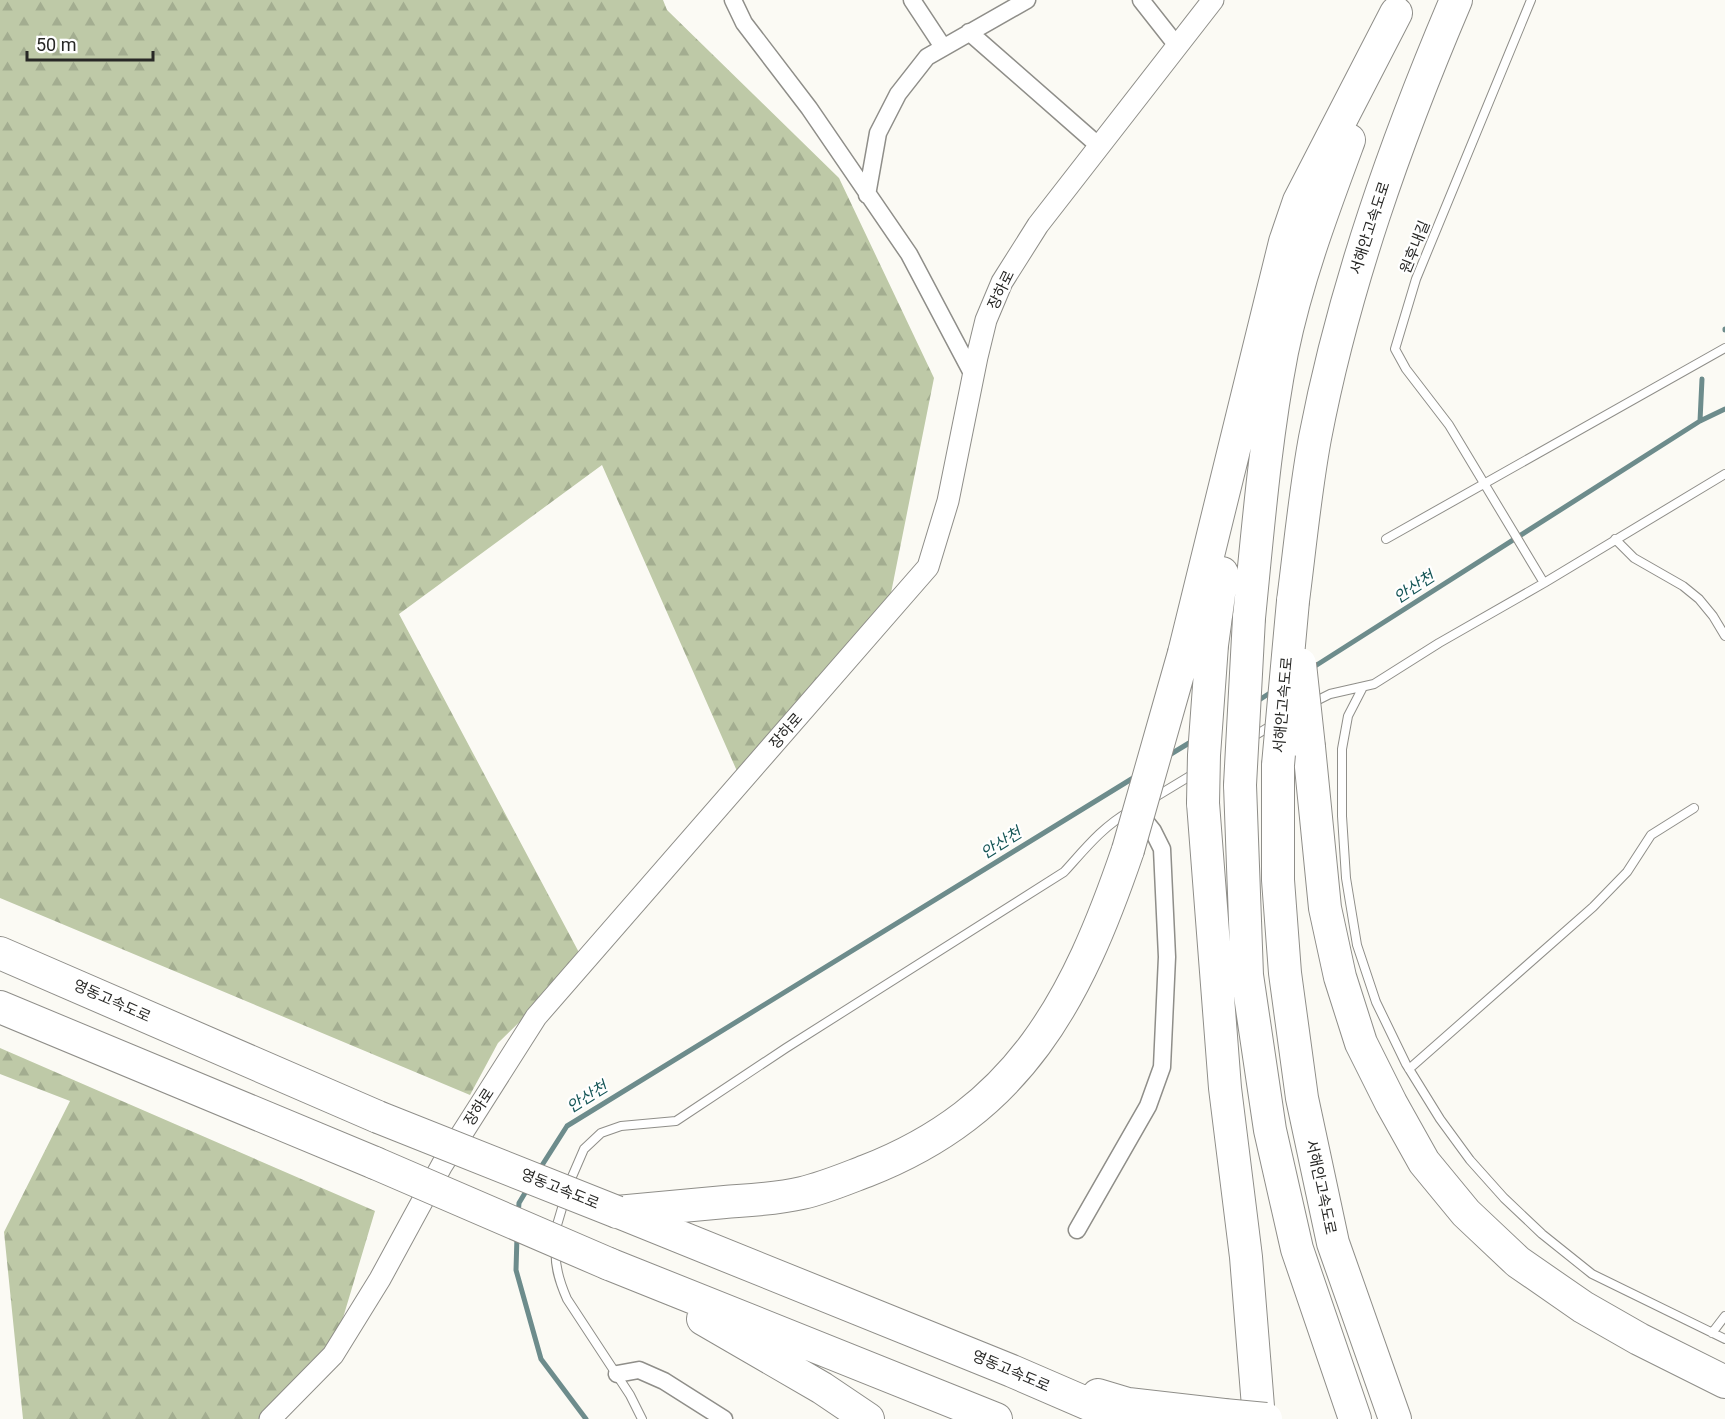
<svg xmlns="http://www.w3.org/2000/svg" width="1725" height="1419" viewBox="0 0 1725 1419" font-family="Roboto,'Noto Sans KR',sans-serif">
	<defs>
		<pattern id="forest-firs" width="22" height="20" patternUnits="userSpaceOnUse" patternTransform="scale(1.5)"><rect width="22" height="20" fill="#bec9a7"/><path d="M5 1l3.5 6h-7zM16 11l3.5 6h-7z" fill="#a3ad90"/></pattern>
	</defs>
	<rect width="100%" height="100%" fill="#fbfaf4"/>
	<path fill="url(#forest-firs)" d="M 0,0 L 663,0 L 667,10 L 839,178 L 934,378 L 887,613 L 744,787 L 602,465 L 399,614 L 583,960 L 498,1043 L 470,1095 L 0,898 Z
		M 0,1048 L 375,1211 L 334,1348 L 264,1419 L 23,1419 L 4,1232 L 70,1101 L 0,1074 Z"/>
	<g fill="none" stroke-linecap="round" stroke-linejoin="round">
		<path stroke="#6d8c8c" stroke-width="5" d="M 1725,330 L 1725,329
			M 1700,421 L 1702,379
			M 1312,668 L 1700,421 L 1725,409
			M 1256,702 L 1273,691
			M 1166,757 L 1194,740
			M 539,1170 L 567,1126 L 1138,775
			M 518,1215 L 519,1203 L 528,1188
			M 517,1236 L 516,1270 L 541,1359 L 586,1419"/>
		<defs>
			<path id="service" d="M 1531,0 L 1416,279 L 1395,349 L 1406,369 L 1449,425 L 1544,583 L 1725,474
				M 1386,539 L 1725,348
				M 1615,539 L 1634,558 L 1683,586 L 1699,599 L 1713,616 L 1725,636
				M 1363,687 L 1348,716 L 1342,749 L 1342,816 L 1346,878 L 1357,945 L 1376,1002 L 1406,1064 L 1440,1119 L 1470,1160 L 1504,1198 L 1542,1234 L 1592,1274 L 1725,1339
				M 1312,703 L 1330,694 L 1374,684 L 1439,643 L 1544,583
				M 1249,739 L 1274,724
				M 1152,799 L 1195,773
				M 1409,1069 L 1593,907 L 1627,872 L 1651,835 L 1694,808
				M 568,1186 L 584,1149 L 601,1133 L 621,1126 L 676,1121 L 786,1048 L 1064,872 C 1085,849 1102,827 1130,811
				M 556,1235 L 557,1225 L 565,1198
				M 556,1248 C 554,1266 560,1283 567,1299 L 630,1395 L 642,1419
				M 1712,1333 L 1725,1316"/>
			<path id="minor" d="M 733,0 L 744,23 L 809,108 L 909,254 L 973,375
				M 912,0 L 943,47
				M 1141,0 L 1178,47
				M 969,32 L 1099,146
				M 867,195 L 878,133 L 898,94 L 927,57 L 1027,0
				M 1077,1230 L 1148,1106 L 1162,1067 L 1167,957 L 1162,849 L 1153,831 L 1137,811
				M 617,1374 L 639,1370 L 664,1381 L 724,1419"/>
			<path id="tertiary" d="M 270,1419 L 333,1355 L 380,1279 L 442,1165 L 536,1017 L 928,567 L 948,501 L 977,357 L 986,320 L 1002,282 L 1038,225 L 1213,0"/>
			<path id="motorway" d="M 1293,601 C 1300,547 1305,492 1315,438 C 1344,287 1396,141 1456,0
				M 1249,618 C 1258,529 1265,440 1282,352 C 1297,279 1323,210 1349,140
				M 1212,645 L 1222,573
				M 1184,653 L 1285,242 L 1299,201 L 1396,13
				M 1309,747 L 1325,908 L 1340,977 L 1361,1043 L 1391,1103 L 1424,1162 L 1466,1213 L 1518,1262 L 1583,1307 L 1639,1339 L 1725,1382
				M 1278,765 L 1278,880 L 1285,973 L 1302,1098 L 1333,1243 L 1395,1419
				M 1240,785 L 1247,975 L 1270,1130 L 1297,1249 L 1355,1419
				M 1203,803 L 1225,1088 L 1246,1257 L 1259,1419
				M 0,953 L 378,1117
				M 0,1007 L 375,1163
				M 617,1212 C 653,1209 689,1205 725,1202 C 751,1200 777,1199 802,1193 C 824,1188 845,1179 866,1171 C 1020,1111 1077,999 1128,850
				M 621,1213 L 1012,1371 L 1123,1419
				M 609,1264 L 996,1419
				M 703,1319 L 822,1388 L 868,1419
				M 1098,1395 L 1128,1404 L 1224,1415"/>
		</defs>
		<use href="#service" stroke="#8f8e89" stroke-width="10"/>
		<use href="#minor" stroke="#8f8e89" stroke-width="19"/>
		<use href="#tertiary" stroke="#8f8e89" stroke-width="23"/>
		<use href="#motorway" stroke="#8f8e89" stroke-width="34"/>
		<use href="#service" stroke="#fff" stroke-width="8"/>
		<use href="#minor" stroke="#fff" stroke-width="16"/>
		<use href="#tertiary" stroke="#fff" stroke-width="21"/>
		<use href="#motorway" stroke="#fff" stroke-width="32"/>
		<defs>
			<path id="motorway-bridge" d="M 1300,664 L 1309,747
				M 1278,765 L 1293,601
				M 1240,785 L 1249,618
				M 1203,803 L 1204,755 L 1212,645
				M 1128,850 L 1184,653
				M 378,1117 L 617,1212
				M 375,1163 L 609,1264
				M 1224,1415 L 1266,1419"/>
		</defs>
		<use href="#motorway-bridge" stroke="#8f8e89" stroke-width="34" stroke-linecap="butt"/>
		<use href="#motorway-bridge" stroke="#fff" stroke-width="32"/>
	</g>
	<g text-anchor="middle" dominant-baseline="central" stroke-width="4.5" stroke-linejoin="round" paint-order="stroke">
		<g font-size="15" fill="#282826" stroke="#fff">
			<text transform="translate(1370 228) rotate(-72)">서해안고속도로</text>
			<text transform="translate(1415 247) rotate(-68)">원후내길</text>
			<text transform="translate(1001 290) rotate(-64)">장하로</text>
			<text transform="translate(1283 705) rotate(-85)">서해안고속도로</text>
			<text transform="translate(786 731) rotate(-49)">장하로</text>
			<text transform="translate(112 1001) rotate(24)">영동고속도로</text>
			<text transform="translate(479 1107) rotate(-57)">장하로</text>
			<text transform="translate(1321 1187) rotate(78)">서해안고속도로</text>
			<text transform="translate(560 1189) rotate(22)">영동고속도로</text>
			<text transform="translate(1011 1371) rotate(23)">영동고속도로</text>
		</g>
		<g font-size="16" font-style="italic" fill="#145556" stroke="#fff">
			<text transform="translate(1414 587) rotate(-33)">안산천</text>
			<text transform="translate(1001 843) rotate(-32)">안산천</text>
			<text transform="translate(587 1097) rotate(-32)">안산천</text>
		</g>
	</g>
	<path d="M27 51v9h126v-9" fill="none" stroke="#282826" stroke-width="3"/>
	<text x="36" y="51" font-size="18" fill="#282826" stroke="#ffffff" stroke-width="4.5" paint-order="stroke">50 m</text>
</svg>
